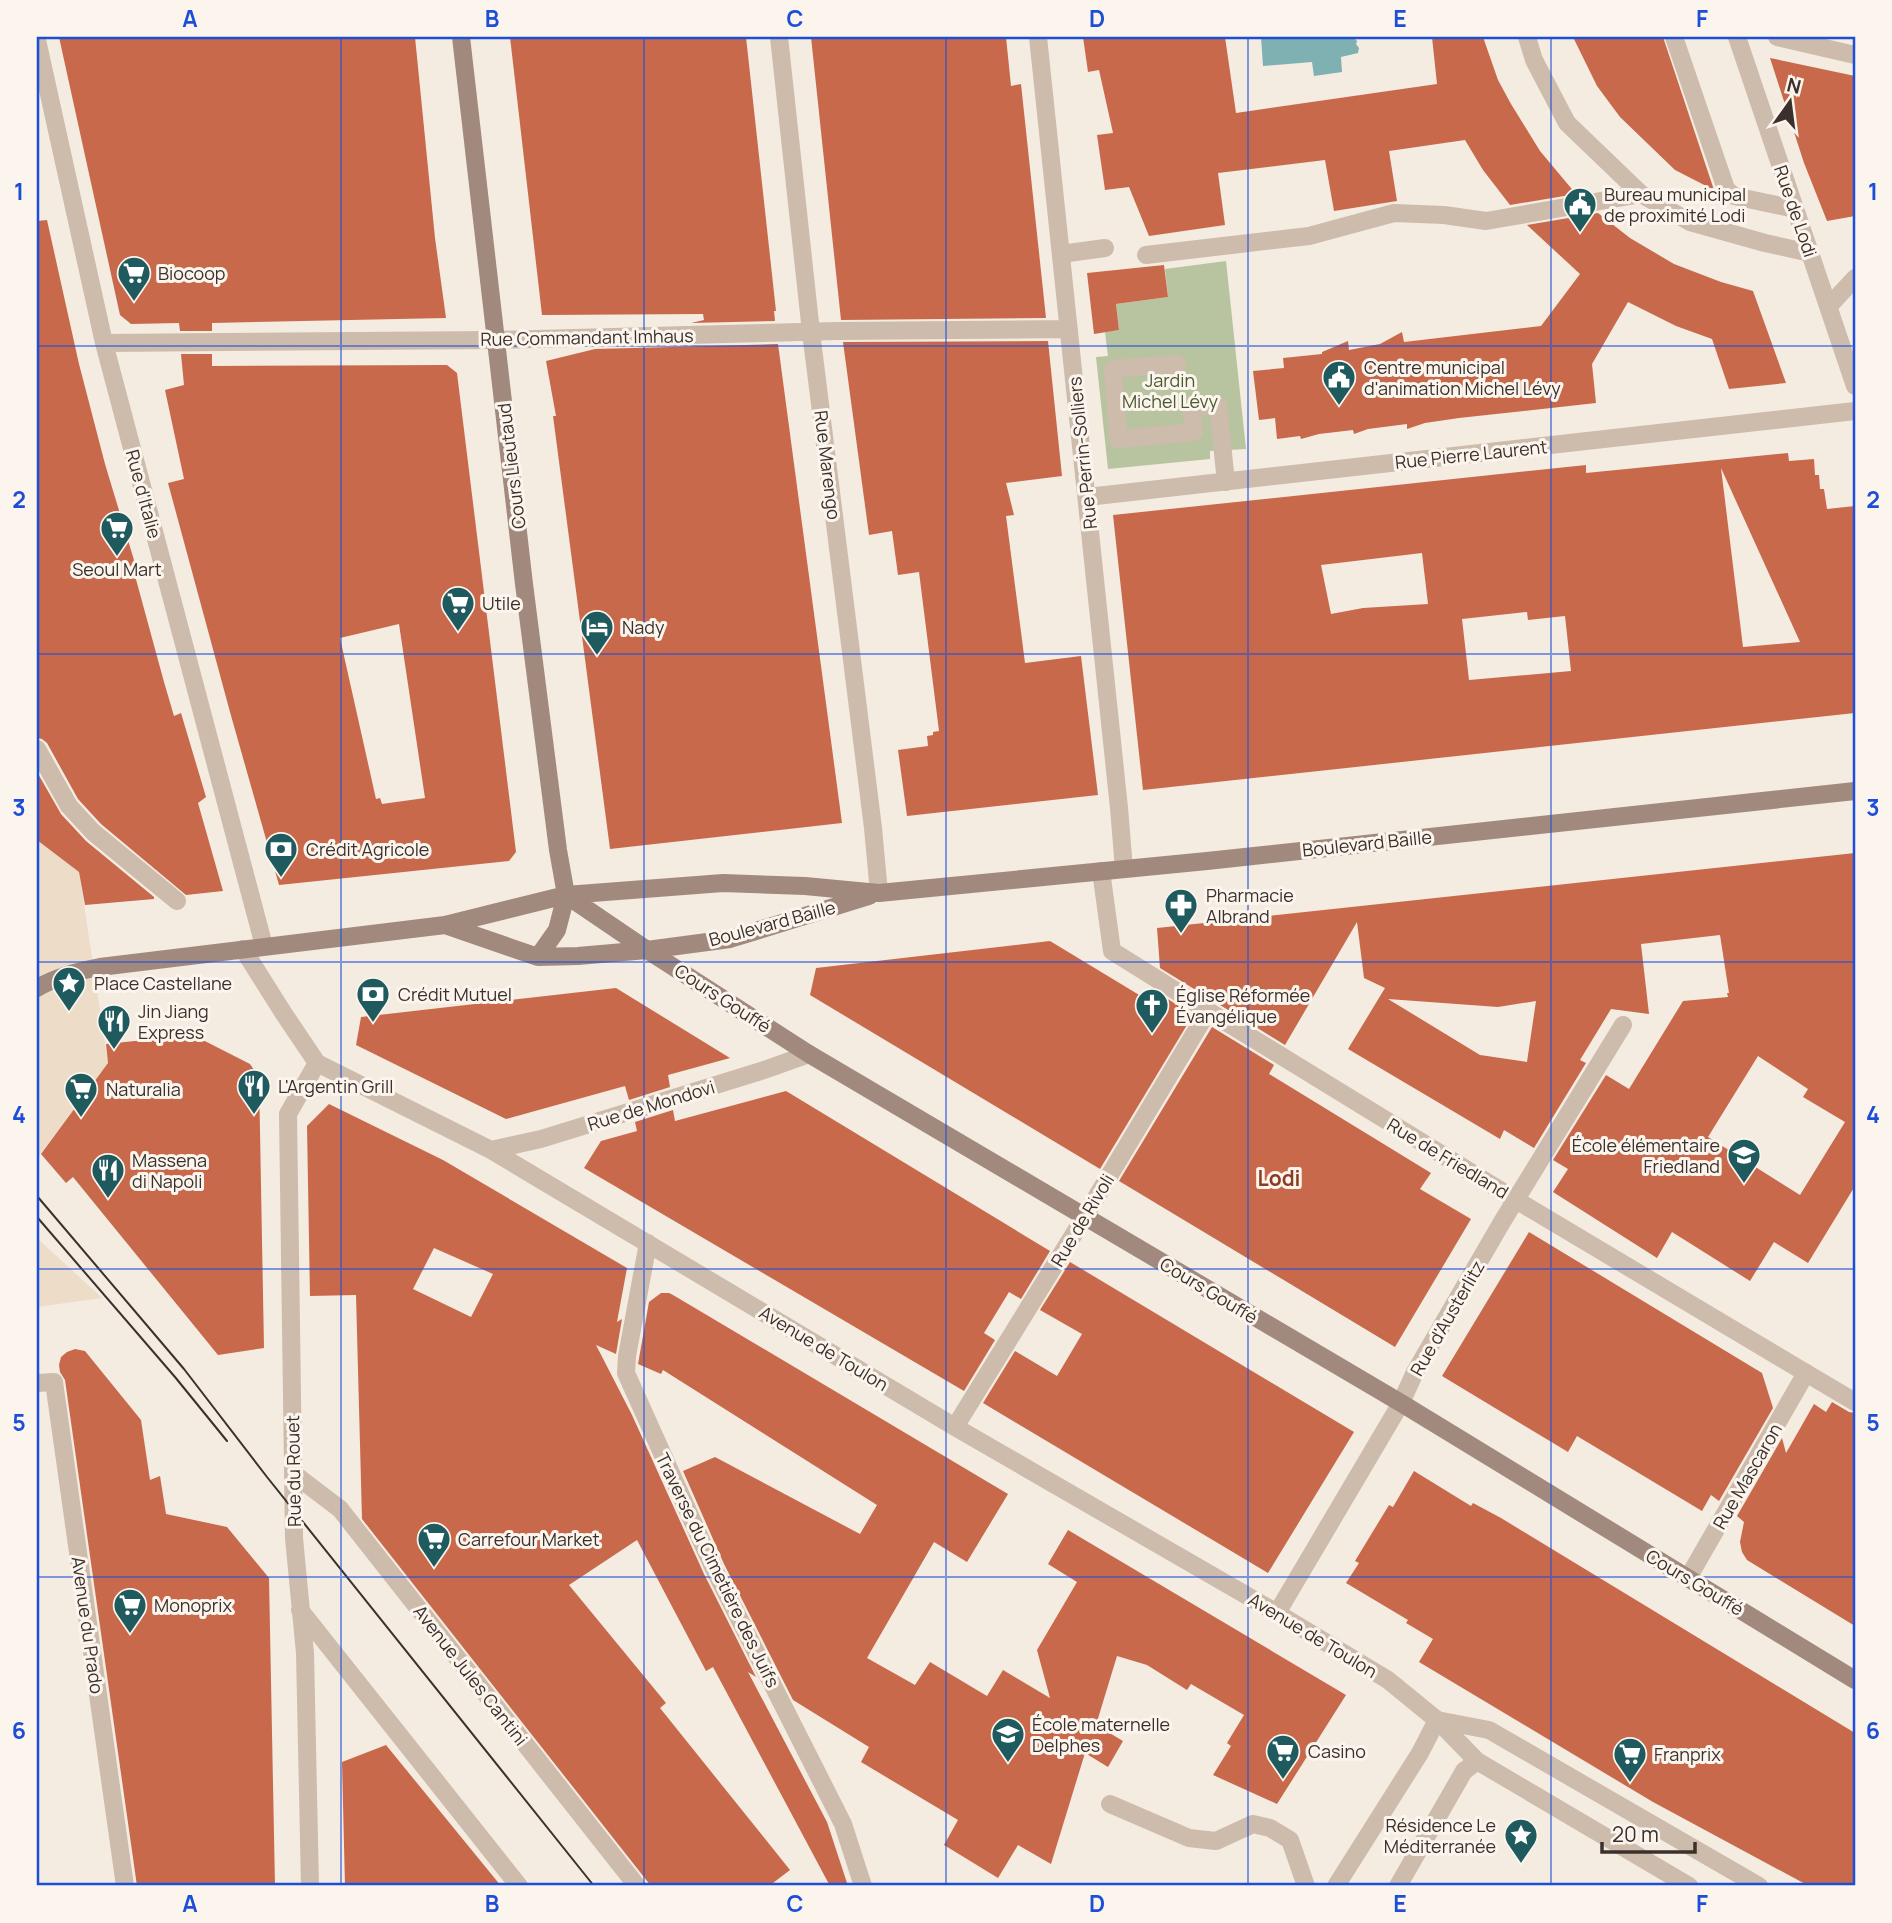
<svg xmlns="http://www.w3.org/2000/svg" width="1892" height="1923" viewBox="0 0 1892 1923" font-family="Manrope,sans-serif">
	<rect width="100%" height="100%" fill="#f4ebe1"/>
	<path fill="#b8c4a0" d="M 1226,261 L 1246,449 L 1210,451 L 1210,459 L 1108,469 L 1096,357 L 1108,356 L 1105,332 L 1119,330 L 1116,304 L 1168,297 L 1165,269 Z"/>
	<path fill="#ecdcc8" d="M 37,839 L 79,872 L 108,1063 L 37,1158 Z
		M 37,1237 L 38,1239 L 102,1298 L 37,1307 Z"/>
	<path fill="#7fb0b2" d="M 1261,37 L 1353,37 L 1357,41 L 1356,44 L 1359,48 L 1358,53 L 1341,57 L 1342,72 L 1314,76 L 1312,62 L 1263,66 Z"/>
	<path fill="#c8694b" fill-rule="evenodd" d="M 59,37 L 415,37 L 435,238 L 446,318 L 212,323 L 212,331 L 180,331 L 179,323 L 131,324 L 120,315 Z
		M 510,37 L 746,37 L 776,311 L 774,311 L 775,321 L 691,323 L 704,320 L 703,314 L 542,315 Z
		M 811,37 L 1006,37 L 1011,86 L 1021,84 L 1046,318 L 841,320 Z
		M 1083,37 L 1225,37 L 1236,113 L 1437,84 L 1432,37 L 1483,37 L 1498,80 L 1511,104 L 1540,151 L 1576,194 L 1510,205 L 1483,170 L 1465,140 L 1389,151 L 1397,201 L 1334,211 L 1325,160 L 1218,173 L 1225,225 L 1149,236 L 1129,187 L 1105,190 L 1097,135 L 1113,133 L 1099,70 L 1088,72 Z
		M 1573,37 L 1663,37 L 1714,190 L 1675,170 L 1620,117 L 1597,86 Z
		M 1770,58 L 1855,76 L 1855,216 L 1827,221 L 1804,163 Z
		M 1598,213 L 1630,238 L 1674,264 L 1721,282 L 1753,291 L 1786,383 L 1729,389 L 1712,339 L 1676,326 L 1628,302 L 1592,364 L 1596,403 L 1459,418 L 1425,423 L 1407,429 L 1407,424 L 1368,429 L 1354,434 L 1353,430 L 1319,434 L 1301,439 L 1300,436 L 1277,439 L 1275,418 L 1259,420 L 1253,371 L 1284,368 L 1283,358 L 1322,354 L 1322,352 L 1348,341 L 1349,350 L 1380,344 L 1402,332 L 1404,342 L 1541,326 L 1580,274 L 1527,225 Z
		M 47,220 L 79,364 L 105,464 L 137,570 L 134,572 L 164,682 L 174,716 L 181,713 L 206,797 L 198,803 L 223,891 L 186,895 L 101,824 L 78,799 L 47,743 L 42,739 L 37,738 L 37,221 Z
		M 1164,265 L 1168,297 L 1116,304 L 1119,330 L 1094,334 L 1087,273 Z
		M 1048,341 L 1062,476 L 1006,483 L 1014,515 L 1006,516 L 1025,663 L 1081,656 L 1098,795 L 907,816 L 898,750 L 928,746 L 927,736 L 933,735 L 933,732 L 939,731 L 919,572 L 898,575 L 892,531 L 869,535 L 843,342 Z
		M 778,344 L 842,823 L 610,849 L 553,416 L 556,416 L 546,361 L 595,349 Z
		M 181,354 L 212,354 L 212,366 L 447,365 L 457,373 L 516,852 L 509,861 L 279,885 L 230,712 L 168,483 L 184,479 L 165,390 L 184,385 ZM 399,624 L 425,798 L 382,804 L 380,798 L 376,799 L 340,638 Z
		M 1788,453 L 1789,461 L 1814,459 L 1815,475 L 1819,475 L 1820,489 L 1824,489 L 1827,509 L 1855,506 L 1855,713 L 1143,790 L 1113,515 L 1586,465 L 1586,473 ZM 1721,468 L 1800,642 L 1743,647 ZM 1422,553 L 1428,604 L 1363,608 L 1331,614 L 1321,565 ZM 1527,612 L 1528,620 L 1565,616 L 1571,671 L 1469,680 L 1462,619 Z
		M 37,772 L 61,814 L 86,841 L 154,897 L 154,899 L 85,905 L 79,872 L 37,840 Z
		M 1855,853 L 1855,1186 L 1808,1263 L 1774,1242 L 1750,1281 L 1672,1232 L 1657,1258 L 1553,1192 L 1568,1169 L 1553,1160 L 1606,1075 L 1629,1089 L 1683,1001 L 1728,997 L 1727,993 L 1729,993 L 1720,935 L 1641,944 L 1649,1014 L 1611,1009 L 1580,1060 L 1586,1063 L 1534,1148 L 1504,1130 L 1500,1139 L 1348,1049 L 1385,988 L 1364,978 L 1357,922 L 1285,1045 L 1160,968 L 1157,928 ZM 1388,999 L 1498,1007 L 1536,1001 L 1527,1062 L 1480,1055 ZM 1758,1056 L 1808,1089 L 1803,1097 L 1845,1122 L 1800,1195 L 1708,1137 Z
		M 1050,941 L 1164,1010 L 1163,996 L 1193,1015 L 1100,1169 L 810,995 L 816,968 Z
		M 616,988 L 730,1058 L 668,1075 L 670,1087 L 629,1100 L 625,1086 L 506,1119 L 356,1045 L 361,1017 Z
		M 1212,1027 L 1274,1065 L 1269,1074 L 1431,1173 L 1420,1189 L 1471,1219 L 1395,1347 L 1119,1181 Z
		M 193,1035 L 250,1064 L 259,1077 L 264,1348 L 218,1355 L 73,1177 L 66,1183 L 41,1154 L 108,1063 L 106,1044 Z
		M 786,1091 L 1050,1251 L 1021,1299 L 1009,1292 L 984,1333 L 995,1340 L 964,1391 L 584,1168 L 601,1141 L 637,1131 L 635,1122 L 673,1110 L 675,1121 Z
		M 329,1104 L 443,1160 L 627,1268 L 617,1322 L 622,1319 L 616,1354 L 596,1345 L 632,1415 L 704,1574 L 756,1677 L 748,1672 L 827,1822 L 848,1886 L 830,1886 L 713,1667 L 706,1671 L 637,1540 L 569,1585 L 666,1703 L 660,1708 L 790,1870 L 769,1886 L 651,1886 L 362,1519 L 356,1295 L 310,1296 L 307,1126 ZM 434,1248 L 493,1274 L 471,1317 L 413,1289 Z
		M 1529,1232 L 1762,1373 L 1773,1408 L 1719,1501 L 1711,1495 L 1702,1511 L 1577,1436 L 1568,1452 L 1442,1376 Z
		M 1070,1262 L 1354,1432 L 1268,1573 L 983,1403 L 1015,1351 L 1057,1376 L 1082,1334 L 1040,1310 Z
		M 661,1293 L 669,1293 L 673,1295 L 1008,1494 L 967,1562 L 934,1542 L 867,1658 L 915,1685 L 930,1662 L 987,1696 L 1003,1670 L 1050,1698 L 1037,1650 L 1077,1582 L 1048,1564 L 1068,1530 L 1346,1695 L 1277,1804 L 1213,1775 L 1231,1746 L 1227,1743 L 1244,1715 L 1191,1684 L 1187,1690 L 1147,1665 L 1117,1656 L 1096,1725 L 1123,1741 L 1108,1767 L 1085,1753 L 1051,1864 L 1018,1845 L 998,1878 L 944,1845 L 958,1820 L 861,1762 L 869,1747 L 793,1700 L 724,1564 L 683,1471 L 715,1457 L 860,1534 L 877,1505 L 663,1370 L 661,1374 L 638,1364 L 649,1302 Z
		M 75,1349 L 85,1351 L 141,1420 L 150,1480 L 160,1476 L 166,1514 L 227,1527 L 269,1578 L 275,1886 L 137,1886 L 65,1380 L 60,1372 L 59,1365 L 61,1357 L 67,1352 Z
		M 1832,1402 L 1849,1412 L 1855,1413 L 1855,1626 L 1747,1560 L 1742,1552 L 1740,1542 L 1744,1522 L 1737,1516 L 1782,1438 L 1786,1453 L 1814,1404 L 1826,1412 Z
		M 1414,1471 L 1471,1506 L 1473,1503 L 1501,1518 L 1855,1733 L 1855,1886 L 1809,1886 L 1653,1802 L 1419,1662 L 1433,1639 L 1406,1623 L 1408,1620 L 1346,1583 L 1359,1563 L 1355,1561 L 1389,1505 L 1393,1507 Z
		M 386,1745 L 501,1886 L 345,1886 L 342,1762 Z"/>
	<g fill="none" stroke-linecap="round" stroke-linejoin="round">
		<path stroke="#cdbbac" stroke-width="18" d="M 1527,37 L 1534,60 L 1567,123 L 1641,194 L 1690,222 L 1765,243 L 1810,253
			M 1674,37 L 1726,189 L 1734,196 L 1795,209
			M 1177,364 L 1113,369 L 1118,439 L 1194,432 L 1191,407 L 1218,405 L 1226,482
			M 1437,1720 L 1489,1730 L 1759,1886
			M 1110,1804 L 1189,1838 L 1216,1841 L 1253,1824 L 1270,1828 L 1290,1840 L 1306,1886"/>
		<path stroke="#cdbbac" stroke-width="18" d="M 1061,254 L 1105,248
			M 1146,255 L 1309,236 L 1394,213 L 1444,215 L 1486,221 L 1641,194
			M 37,749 L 69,806 L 93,832 L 177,901
			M 1516,1200 L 1806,1373"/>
		<path stroke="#cdbbac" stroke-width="18" d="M 779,37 L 811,332 L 873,828 L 879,893
			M 1038,37 L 1119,808 L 1124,869
			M 1777,37 L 1855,55
			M 37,40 L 104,343 L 264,946
			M 1829,306 L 1855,278
			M 104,343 L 495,340 L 838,331 L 1069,329
			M 1087,497 L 1855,411
			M 1101,871 L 1112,951 L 1208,1011 L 1516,1200
			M 243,949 L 284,1014 L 317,1063 L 491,1150 L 955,1427 L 1277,1613 L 1388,1680 L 1437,1720 L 1477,1761 L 1689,1886
			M 491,1150 L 541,1139 L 764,1070 L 809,1054
			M 648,1243 L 627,1356 L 626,1373 L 714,1569 L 843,1824 L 863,1886
			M 37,1383 L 54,1382 L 125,1886
			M 955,1427 L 1085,1216 L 1208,1011
			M 294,1474 L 340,1509 L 637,1886
			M 1688,1578 L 1806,1373 L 1855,1402
			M 300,1610 L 519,1886
			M 1277,1613 L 1401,1403 L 1415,1372 L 1502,1222 L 1623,1025
			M 310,1886 L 305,1653 L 294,1538 L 288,1114 L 317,1063
			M 1336,1886 L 1420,1753 L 1437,1720
			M 1398,1886 L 1464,1771 L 1477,1761"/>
		<path stroke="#cdbbac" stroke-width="18" d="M 1737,37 L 1855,386"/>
		<path stroke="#a18a7d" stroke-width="18" d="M 461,37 L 524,584 L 558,850 L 566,895 L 557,930 L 538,957
			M 566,895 L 647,950 L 809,1054 L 1401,1403 L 1855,1680
			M 445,925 L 538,957 L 578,956 L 647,950 L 730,939 L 869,896
			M 37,988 C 56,977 78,971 100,967 L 445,925 L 566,895 L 723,883 L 805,886 L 879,893 L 1207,861 L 1855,791"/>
		<path stroke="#3b302b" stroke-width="2" d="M 37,1196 L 184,1369 L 267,1477 L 594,1886
			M 37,1217 L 175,1377 L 227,1441"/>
	</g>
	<path fill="none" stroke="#1d4ed8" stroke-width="2" stroke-opacity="0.55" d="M 341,37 L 341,1886M 644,37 L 644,1886M 946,37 L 946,1886M 1248,37 L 1248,1886M 1551,37 L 1551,1886M 37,346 L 1855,346M 37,654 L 1855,654M 37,962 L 1855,962M 37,1269 L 1855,1269M 37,1577 L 1855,1577"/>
	<defs>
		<symbol id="civic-pin" viewBox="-11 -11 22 30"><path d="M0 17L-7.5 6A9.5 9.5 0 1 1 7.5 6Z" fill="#1f5a5e" stroke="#fbf5ee"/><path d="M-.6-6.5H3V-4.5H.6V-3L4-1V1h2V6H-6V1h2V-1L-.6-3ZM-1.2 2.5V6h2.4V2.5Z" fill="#fff"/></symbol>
		<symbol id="supermarket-pin" viewBox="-11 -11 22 30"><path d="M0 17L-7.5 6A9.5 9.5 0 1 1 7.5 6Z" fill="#1f5a5e" stroke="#fbf5ee"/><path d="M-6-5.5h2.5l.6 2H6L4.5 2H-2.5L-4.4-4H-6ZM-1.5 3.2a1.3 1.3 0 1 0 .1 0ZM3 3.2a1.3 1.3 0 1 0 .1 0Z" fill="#fff"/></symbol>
		<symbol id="hotel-pin" viewBox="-11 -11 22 30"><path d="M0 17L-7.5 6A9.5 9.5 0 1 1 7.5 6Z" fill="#1f5a5e" stroke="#fbf5ee"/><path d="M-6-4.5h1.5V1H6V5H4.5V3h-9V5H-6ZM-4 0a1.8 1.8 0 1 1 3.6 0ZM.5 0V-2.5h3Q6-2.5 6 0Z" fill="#fff"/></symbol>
		<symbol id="bank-pin" viewBox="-11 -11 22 30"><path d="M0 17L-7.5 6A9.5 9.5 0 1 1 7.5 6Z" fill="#1f5a5e" stroke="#fbf5ee"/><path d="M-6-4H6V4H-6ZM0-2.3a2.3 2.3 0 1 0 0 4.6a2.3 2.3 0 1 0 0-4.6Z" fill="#fff"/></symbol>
		<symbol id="pharmacy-pin" viewBox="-11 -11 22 30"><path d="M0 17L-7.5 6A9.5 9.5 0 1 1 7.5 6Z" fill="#1f5a5e" stroke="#fbf5ee"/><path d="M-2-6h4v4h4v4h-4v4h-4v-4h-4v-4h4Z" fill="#fff"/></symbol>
		<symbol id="sight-pin" viewBox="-11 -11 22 30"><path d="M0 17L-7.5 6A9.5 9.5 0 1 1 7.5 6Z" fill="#1f5a5e" stroke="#fbf5ee"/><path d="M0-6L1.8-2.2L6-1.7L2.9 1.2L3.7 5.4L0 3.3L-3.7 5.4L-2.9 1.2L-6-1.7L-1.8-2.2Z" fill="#fff"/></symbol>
		<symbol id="church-pin" viewBox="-11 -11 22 30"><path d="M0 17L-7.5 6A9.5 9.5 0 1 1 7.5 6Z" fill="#1f5a5e" stroke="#fbf5ee"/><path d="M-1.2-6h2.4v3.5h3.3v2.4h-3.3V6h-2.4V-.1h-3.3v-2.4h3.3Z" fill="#fff"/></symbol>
		<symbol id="restaurant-pin" viewBox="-11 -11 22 30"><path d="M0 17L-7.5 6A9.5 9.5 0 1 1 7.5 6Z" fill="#1f5a5e" stroke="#fbf5ee"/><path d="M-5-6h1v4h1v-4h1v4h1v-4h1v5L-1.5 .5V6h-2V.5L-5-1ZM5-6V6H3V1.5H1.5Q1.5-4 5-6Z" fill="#fff"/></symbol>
		<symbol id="school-pin" viewBox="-11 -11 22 30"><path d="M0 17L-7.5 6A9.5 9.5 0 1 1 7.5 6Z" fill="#1f5a5e" stroke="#fbf5ee"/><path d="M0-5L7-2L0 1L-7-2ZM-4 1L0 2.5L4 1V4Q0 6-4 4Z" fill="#fff"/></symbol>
	</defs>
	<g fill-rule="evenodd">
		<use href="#civic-pin" x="1561" y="185" width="38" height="52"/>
		<use href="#supermarket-pin" x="115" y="254" width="38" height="52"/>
		<use href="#civic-pin" x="1320" y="358" width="38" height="52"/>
		<use href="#supermarket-pin" x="98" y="509" width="38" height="52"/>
		<use href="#supermarket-pin" x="439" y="584" width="38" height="52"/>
		<use href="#hotel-pin" x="578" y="608" width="38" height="52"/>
		<use href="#bank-pin" x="262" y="830" width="38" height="52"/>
		<use href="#pharmacy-pin" x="1162" y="886" width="38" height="52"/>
		<use href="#sight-pin" x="50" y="964" width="38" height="52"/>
		<use href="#bank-pin" x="354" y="975" width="38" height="52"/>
		<use href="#church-pin" x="1133" y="986" width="38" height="52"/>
		<use href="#restaurant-pin" x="95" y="1002" width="38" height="52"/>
		<use href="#restaurant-pin" x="235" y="1067" width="38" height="52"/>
		<use href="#supermarket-pin" x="62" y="1070" width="38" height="52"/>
		<use href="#school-pin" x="1725" y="1136" width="38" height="52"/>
		<use href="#restaurant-pin" x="89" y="1151" width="38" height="52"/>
		<use href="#supermarket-pin" x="415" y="1520" width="38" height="52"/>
		<use href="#supermarket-pin" x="111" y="1586" width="38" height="52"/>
		<use href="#school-pin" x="989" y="1715" width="38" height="52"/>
		<use href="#supermarket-pin" x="1264" y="1732" width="38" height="52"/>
		<use href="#supermarket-pin" x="1611" y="1735" width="38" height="52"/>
		<use href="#sight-pin" x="1502" y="1816" width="38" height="52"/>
	</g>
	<g text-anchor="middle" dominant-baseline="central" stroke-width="6" stroke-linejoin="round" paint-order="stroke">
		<g font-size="18" fill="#3b302b" stroke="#fbf5ee" text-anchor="start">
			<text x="1604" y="194">Bureau municipal<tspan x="1604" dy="21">de proximité Lodi</tspan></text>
			<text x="158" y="273">Biocoop</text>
			<text x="1364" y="367">Centre municipal<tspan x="1364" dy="21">d'animation Michel Lévy</tspan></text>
			<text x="117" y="569" text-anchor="middle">Seoul Mart</text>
			<text x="482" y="603">Utile</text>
			<text x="622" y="627">Nady</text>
			<text x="306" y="849">Crédit Agricole</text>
			<text x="1206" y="895">Pharmacie<tspan x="1206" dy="21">Albrand</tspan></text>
			<text x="94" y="983">Place Castellane</text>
			<text x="398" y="994">Crédit Mutuel</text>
			<text x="1176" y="995">Église Réformée<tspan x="1176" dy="21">Évangélique</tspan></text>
			<text x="138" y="1011">Jin Jiang<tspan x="138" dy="21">Express</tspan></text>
			<text x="278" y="1086">L'Argentin Grill</text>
			<text x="106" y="1089">Naturalia</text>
			<text x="1720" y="1145" text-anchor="end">École élémentaire<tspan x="1720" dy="21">Friedland</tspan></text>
			<text x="132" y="1160">Massena<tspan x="132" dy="21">di Napoli</tspan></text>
			<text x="458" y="1539">Carrefour Market</text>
			<text x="154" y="1605">Monoprix</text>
			<text x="1032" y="1724">École maternelle<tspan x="1032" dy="21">Delphes</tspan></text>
			<text x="1308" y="1751">Casino</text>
			<text x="1654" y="1754">Franprix</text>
			<text x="1496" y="1825" text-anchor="end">Résidence Le<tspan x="1496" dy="21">Méditerranée</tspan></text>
		</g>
		<g font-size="18" fill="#3b302b" stroke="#fbf5ee">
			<text transform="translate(1796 211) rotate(71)">Rue de Lodi</text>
			<text transform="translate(587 337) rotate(-1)">Rue Commandant Imhaus</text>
			<text transform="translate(1082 453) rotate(-96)">Rue Perrin-Solliers</text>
			<text transform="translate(1471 454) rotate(-6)">Rue Pierre Laurent</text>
			<text transform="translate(828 465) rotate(83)">Rue Marengo</text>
			<text transform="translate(511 466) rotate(-97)">Cours Lieutaud</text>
			<text transform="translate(144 494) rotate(75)">Rue d'Italie</text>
			<text transform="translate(1367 843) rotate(-6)">Boulevard Baille</text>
			<text transform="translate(772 923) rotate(-15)">Boulevard Baille</text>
			<text transform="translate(723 998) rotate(33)">Cours Gouffé</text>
			<text transform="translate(651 1105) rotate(-17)">Rue de Mondovi</text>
			<text transform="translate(1448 1158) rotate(31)">Rue de Friedland</text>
			<text transform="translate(1082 1220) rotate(-59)">Rue de Rivoli</text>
			<text transform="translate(1209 1290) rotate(31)">Cours Gouffé</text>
			<text transform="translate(1447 1318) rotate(-60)">Rue d'Austerlitz</text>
			<text transform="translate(824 1348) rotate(31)">Avenue de Toulon</text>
			<text transform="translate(293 1471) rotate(-91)">Rue du Rouet</text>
			<text transform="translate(1747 1476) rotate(-60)">Rue Mascaron</text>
			<text transform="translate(718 1570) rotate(64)">Traverse du Cimetière des Juifs</text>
			<text transform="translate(1695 1582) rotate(31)">Cours Gouffé</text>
			<text transform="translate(88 1625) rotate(82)">Avenue du Prado</text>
			<text transform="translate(1313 1635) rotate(31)">Avenue de Toulon</text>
			<text transform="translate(471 1675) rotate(52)">Avenue Jules Cantini</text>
		</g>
		<g font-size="18" fill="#4a5a2e" stroke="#fbf5ee">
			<text x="1170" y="380">Jardin<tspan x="1170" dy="21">Michel Lévy</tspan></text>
		</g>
		<g font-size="21" font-weight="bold" fill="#8c3b22" stroke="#fbf5ee">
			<text x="1279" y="1178">Lodi</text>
		</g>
	</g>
	<rect width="1892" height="1923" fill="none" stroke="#fbf5ee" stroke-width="77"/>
	<g transform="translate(1790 102) rotate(14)" stroke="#fbf5ee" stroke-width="5" paint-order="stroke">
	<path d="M0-5L12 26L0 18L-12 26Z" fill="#3b302b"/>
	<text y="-10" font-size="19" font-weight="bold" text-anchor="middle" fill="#3b302b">N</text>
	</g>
	<path d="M1602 1842v10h93v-10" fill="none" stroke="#3b302b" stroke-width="3.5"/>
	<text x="1612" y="1842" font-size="21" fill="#3b302b" stroke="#fbf5ee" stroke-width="5" paint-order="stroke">20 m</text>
	<rect x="38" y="38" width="1816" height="1846" fill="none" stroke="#1d4ed8" stroke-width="2.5"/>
	<g font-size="23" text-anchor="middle" font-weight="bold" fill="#1d4ed8">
		<text x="190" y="27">A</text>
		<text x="492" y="27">B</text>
		<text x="795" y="27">C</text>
		<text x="1097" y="27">D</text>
		<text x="1400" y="27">E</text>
		<text x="1702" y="27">F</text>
		<text x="19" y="200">1</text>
		<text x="1873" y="200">1</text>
		<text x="19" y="508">2</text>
		<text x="1873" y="508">2</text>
		<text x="19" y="816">3</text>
		<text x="1873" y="816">3</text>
		<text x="19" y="1123">4</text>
		<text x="1873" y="1123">4</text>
		<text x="19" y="1431">5</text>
		<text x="1873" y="1431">5</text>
		<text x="19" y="1739">6</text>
		<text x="1873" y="1739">6</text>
		<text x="190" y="1912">A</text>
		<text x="492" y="1912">B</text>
		<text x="795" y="1912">C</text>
		<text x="1097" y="1912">D</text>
		<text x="1400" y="1912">E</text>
		<text x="1702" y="1912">F</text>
	</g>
</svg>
